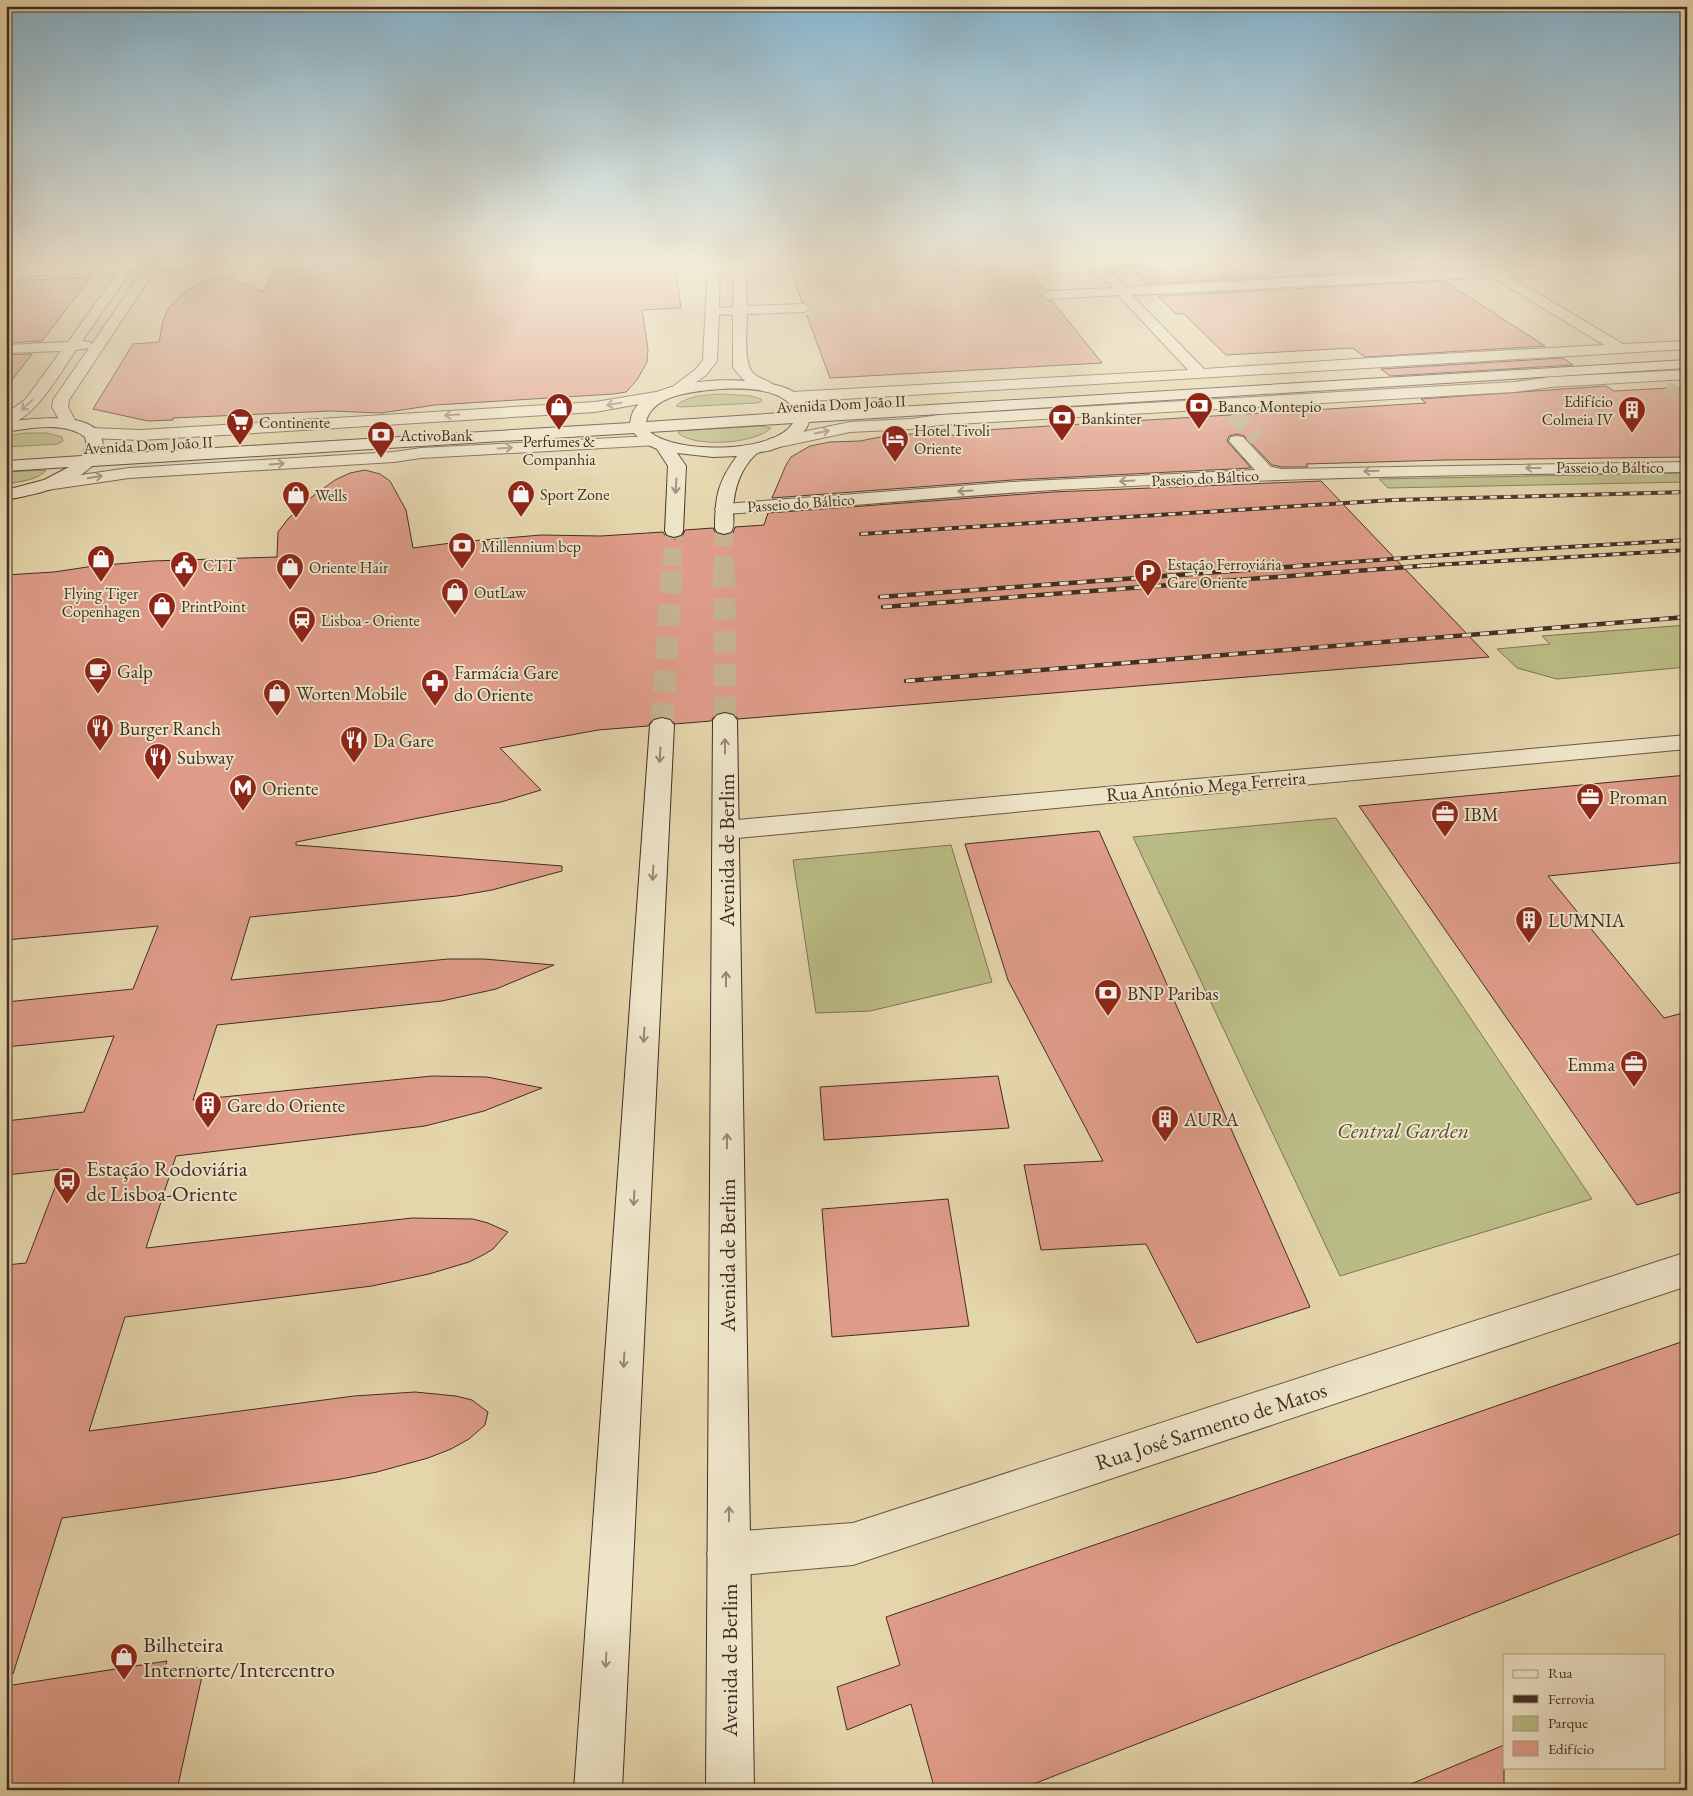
<svg xmlns="http://www.w3.org/2000/svg" width="1693" height="1796" viewBox="0 0 1693 1796" font-family="'EB Garamond',serif">
	<rect width="100%" height="100%" fill="#e5d5ab"/>
	<filter id="stains"><feTurbulence type="fractalNoise" baseFrequency=".004" numOctaves="4"/><feColorMatrix values="0 0 0 0 .2 0 0 0 0 .09 0 0 0 0 .02 0 0 0 .5 -.17"/></filter>
	<radialGradient id="worn" r=".72"><stop offset=".6" stop-color="#630" stop-opacity="0"/><stop offset="1" stop-color="#630" stop-opacity=".3"/></radialGradient>
	<path fill="#babc85" stroke="#7e7455" d="M 722,394 L 752,396 L 761,399 L 762,401 L 756,403 L 681,407 L 676,406 C 687,395 708,395 722,394 Z
		M 761,426 L 771,428 C 755,444 695,448 678,433 L 680,431 Z
		M 26,433 L 47,433 L 62,437 L 63,441 L 58,444 L 6,447 L 6,436 Z
		M 46,470 C 39,480 18,482 6,484 L 6,472 Z
		M 1687,473 L 1687,482 L 1388,488 L 1379,479 Z
		M 1687,625 L 1687,667 L 1557,679 L 1517,668 L 1497,649 L 1550,644 L 1542,636 Z
		M 1336,818 L 1592,1199 L 1340,1276 L 1133,837 Z
		M 951,845 L 992,982 L 870,1011 L 816,1013 L 793,860 Z"/>
	<path fill="#df9c89" stroke="#412d25" d="M 387,264 L 675,264 L 681,308 L 642,310 L 648,349 L 647,362 L 637,380 L 626,392 L 614,394 L 435,405 L 381,413 L 330,411 L 173,418 L 173,420 L 148,421 L 93,409 L 133,344 L 159,342 L 163,321 L 169,308 L 183,294 L 200,282 L 217,278 L 230,278 L 263,292 L 277,269 Z
		M 789,264 L 1023,264 L 1045,291 L 1039,296 L 1047,301 L 1052,301 L 1102,363 L 830,378 L 806,313 L 813,307 L 802,302 Z
		M 1127,264 L 1417,264 L 1425,269 L 1146,284 Z
		M 91,277 L 42,341 L 6,343 L 6,281 Z
		M 1444,281 L 1545,346 L 1365,357 L 1353,348 L 1226,355 L 1184,314 L 1176,314 L 1158,296 Z
		M 32,354 L 6,388 L 6,355 Z
		M 1563,358 L 1573,365 L 1390,376 L 1381,369 Z
		M 1606,386 L 1614,391 L 1687,387 L 1687,457 L 1446,460 L 1306,464 L 1308,467 L 1282,467 L 1272,465 L 1244,436 L 1237,434 L 1229,436 L 1227,441 L 1251,468 L 1012,480 L 772,498 L 786,465 L 791,457 L 810,446 L 830,442 L 860,441 L 885,436 L 907,434 L 987,436 L 984,430 L 1426,403 L 1421,399 Z
		M 365,470 L 380,474 L 390,481 L 406,510 L 413,548 L 459,542 L 541,535 L 601,536 L 663,532 L 666,537 L 675,539 L 682,537 L 685,530 L 713,528 L 716,534 L 725,536 L 733,533 L 735,527 L 764,525 L 768,513 L 1053,492 L 1321,481 L 1489,657 L 738,719 L 733,713 L 725,711 L 716,714 L 711,721 L 675,724 L 670,718 L 662,716 L 653,719 L 648,726 L 598,730 L 500,748 L 541,790 L 501,802 L 296,842 L 296,845 L 562,866 L 562,871 L 492,890 L 457,896 L 250,917 L 231,980 L 448,959 L 484,959 L 554,965 L 496,989 L 442,1001 L 217,1025 L 193,1100 L 432,1076 L 487,1077 L 542,1088 L 484,1111 L 425,1126 L 176,1156 L 146,1248 L 412,1218 L 473,1219 L 488,1223 L 508,1232 L 493,1249 L 485,1254 L 469,1262 L 429,1274 L 372,1286 L 125,1317 L 89,1431 L 354,1396 L 415,1392 L 456,1396 L 472,1400 L 488,1412 L 485,1425 L 469,1439 L 451,1449 L 428,1458 L 377,1472 L 341,1479 L 62,1518 L 13,1674 L 6,1673 L 6,1265 L 26,1263 L 62,1169 L 6,1175 L 6,1121 L 84,1112 L 114,1036 L 6,1047 L 6,1002 L 133,989 L 158,926 L 6,940 L 6,575 L 54,572 L 94,566 L 152,561 L 277,557 L 278,532 L 288,519 L 309,499 L 335,480 L 350,473 Z
		M 1687,775 L 1687,862 L 1548,876 L 1664,1018 L 1687,1012 L 1687,1190 L 1637,1205 L 1359,806 Z
		M 1099,831 L 1310,1307 L 1197,1343 L 1146,1244 L 1041,1250 L 1024,1165 L 1103,1161 L 1008,980 L 965,844 Z
		M 998,1076 L 1009,1128 L 824,1140 L 820,1087 Z
		M 948,1199 L 969,1326 L 832,1337 L 822,1209 Z
		M 1687,1340 L 1687,1531 L 1018,1790 L 935,1790 L 911,1704 L 847,1730 L 837,1687 L 900,1665 L 886,1617 Z
		M 167,1661 L 163,1673 L 204,1667 L 177,1790 L 6,1790 L 6,1686 Z
		M 1504,1745 L 1504,1790 L 1399,1790 L 1399,1789 Z"/>
	<g fill="none" stroke-linecap="round" stroke-linejoin="round">
		<path stroke="#c4b390" stroke-width="14" stroke-dasharray="14 7" stroke-linecap="butt" d="M 804,308 L 1048,295
			M 1666,388 L 1683,398"/>
		<path stroke="#c4b390" stroke-width="18" stroke-dasharray="18 9" stroke-linecap="butt" d="M 1680,397 L 1687,401
			M 1233,414 L 1257,439"/>
		<path stroke="#c4b390" stroke-width="18" stroke-dasharray="18 9" stroke-linecap="butt" d="M 724,528 L 724,566
			M 672,566 L 674,531"/>
		<path stroke="#c4b390" stroke-width="22" stroke-dasharray="22 11" stroke-linecap="butt" d="M 724,565 L 725,720
			M 662,725 L 672,565"/>
		<defs>
			<path id="street" d="M 121,264 L 210,264 L 204,268 L 155,270 L 69,400 L 68,407 L 77,424 L 75,427 L 63,427 L 52,407 L 53,400 L 89,348 L 76,350 C 59,374 36,418 6,426 L 6,413 L 25,400 L 61,351 L 6,353 L 6,345 L 68,342 L 118,272 L 6,277 L 6,269 ZM 131,271 L 142,271 L 92,344 L 90,342 L 82,341 Z
				M 708,264 L 720,264 L 719,308 L 733,307 L 734,264 L 746,264 L 747,306 L 804,304 L 811,308 L 804,312 L 747,314 C 747,329 743,363 753,373 C 760,380 771,380 777,388 L 774,391 C 758,395 741,379 733,367 L 733,315 L 719,314 L 717,361 L 706,375 L 680,394 L 670,394 L 667,391 L 696,369 L 703,360 Z
				M 1090,264 L 1103,264 L 1125,287 C 1312,278 1498,264 1684,264 L 1678,268 L 1509,276 L 1623,344 L 1687,341 L 1687,349 L 792,402 L 787,400 L 784,397 L 787,394 L 792,392 L 1188,370 L 1118,295 L 1048,299 L 1041,295 L 1048,291 L 1112,288 ZM 1492,277 L 1604,345 L 1386,357 L 1204,369 L 1132,295 Z
				M 1687,370 L 1687,379 L 1551,387 L 1514,392 L 939,425 L 911,429 L 850,432 L 775,448 L 769,447 L 767,443 L 769,439 L 850,422 L 911,419 L 939,415 L 1514,382 L 1551,377 Z
				M 662,391 L 667,393 L 670,396 L 667,399 L 595,412 L 141,440 L 90,438 L 84,436 L 82,433 L 84,430 L 90,428 L 141,430 L 595,402 Z
				M 652,436 L 658,437 L 660,441 L 658,445 L 421,458 L 394,462 L 129,478 L 47,490 L 41,489 L 38,485 L 41,481 L 47,480 L 129,468 L 394,452 L 421,448 Z
				M 1237,436 L 1243,437 L 1271,467 L 1282,469 L 1687,462 L 1687,472 C 1475,474 1264,478 1053,490 C 943,497 834,508 724,514 L 718,513 L 715,509 L 718,505 L 724,504 L 1012,482 L 1255,470 L 1229,441 L 1231,437 Z
				M 1687,735 L 1687,749 L 726,839 L 717,836 L 713,830 L 717,824 L 726,821 Z
				M 1687,1252 L 1687,1286 L 853,1565 L 729,1576 L 714,1569 L 707,1554 L 714,1539 L 729,1532 L 853,1523 Z"/>
			<path id="secondary" d="M 1687,360 L 1687,368 L 809,422 C 804,438 786,445 771,450 C 766,452 760,451 756,454 C 740,469 734,489 733,510 C 733,517 735,526 731,532 L 724,534 L 717,532 L 715,528 C 715,497 718,481 737,456 L 713,457 L 677,453 L 686,466 L 683,531 L 681,535 L 674,537 L 667,535 L 665,531 L 668,466 L 657,449 L 644,443 L 634,433 L 92,466 C 69,488 36,494 6,500 L 6,490 L 44,480 L 69,467 L 6,471 L 6,461 L 82,456 L 87,445 L 85,437 C 65,421 30,428 6,432 L 6,422 C 28,419 91,410 101,437 C 104,444 103,449 100,455 L 630,423 C 631,420 631,415 633,412 C 650,375 756,375 788,389 C 800,394 807,402 813,412 ZM 720,389 C 746,388 781,387 797,412 L 646,422 C 652,394 696,391 720,389 ZM 793,423 C 774,454 675,454 650,432 Z
				M 725,713 L 733,715 L 737,720 L 754,1790 L 706,1790 L 713,720 L 717,715 Z
				M 662,718 L 670,720 L 674,725 L 622,1790 L 574,1790 L 650,725 L 654,720 Z"/>
		</defs>
		<use href="#street" stroke="#6a5746" stroke-width="2"/>
		<use href="#secondary" stroke="#412d25" stroke-width="2"/>
		<use href="#street" fill="#eee4c8" fill-rule="evenodd"/>
		<use href="#secondary" fill="#eee4c8" fill-rule="evenodd"/>
		<defs>
			<path id="rail-far1" d="M 861,534 L 1393,500 L 1687,492
				M 1296,566 L 1515,550 L 1687,540
				M 1417,566 L 1687,550"/>
			<path id="rail" d="M 880,597 L 1313,565
				M 883,607 L 1434,565
				M 906,681 L 1687,617"/>
		</defs>
		<use href="#rail-far1" stroke="#412d25" stroke-width="4"/>
		<use href="#rail" stroke="#412d25" stroke-width="4.5"/>
		<use href="#rail-far1" stroke="#eee4c8" stroke-width="2.5" stroke-dasharray="7" stroke-linecap="butt"/>
		<use href="#rail" stroke="#eee4c8" stroke-width="3" stroke-dasharray="9" stroke-linecap="butt"/>
	</g>
	<defs><path id="oneway-shaft" d="M-6 0H5M1.5-3L5.5 0L1.5 3" fill="none" stroke-width="1.6" stroke-linecap="round" stroke-linejoin="round" transform="scale(1.25)"/></defs>
	<g stroke="#988876">
		<use href="#oneway-shaft" transform="translate(614 404) rotate(171)"/>
		<use href="#oneway-shaft" transform="translate(27 405) rotate(137)"/>
		<use href="#oneway-shaft" transform="translate(452 415) rotate(177)"/>
		<use href="#oneway-shaft" transform="translate(822 432) rotate(-11)"/>
		<use href="#oneway-shaft" transform="translate(505 448) rotate(-4)"/>
		<use href="#oneway-shaft" transform="translate(277 464) rotate(-4)"/>
		<use href="#oneway-shaft" transform="translate(1533 468) rotate(180)"/>
		<use href="#oneway-shaft" transform="translate(1371 471) rotate(178)"/>
		<use href="#oneway-shaft" transform="translate(95 477) rotate(-9)"/>
		<use href="#oneway-shaft" transform="translate(1127 481) rotate(177)"/>
		<use href="#oneway-shaft" transform="translate(676 486) rotate(93)"/>
		<use href="#oneway-shaft" transform="translate(965 491) rotate(176)"/>
		<use href="#oneway-shaft" transform="translate(725 746) rotate(-90)"/>
		<use href="#oneway-shaft" transform="translate(660 755) rotate(93)"/>
		<use href="#oneway-shaft" transform="translate(653 873) rotate(93)"/>
		<use href="#oneway-shaft" transform="translate(726 979) rotate(-90)"/>
		<use href="#oneway-shaft" transform="translate(644 1035) rotate(93)"/>
		<use href="#oneway-shaft" transform="translate(727 1141) rotate(-90)"/>
		<use href="#oneway-shaft" transform="translate(634 1198) rotate(93)"/>
		<use href="#oneway-shaft" transform="translate(624 1360) rotate(93)"/>
		<use href="#oneway-shaft" transform="translate(729 1514) rotate(-90)"/>
		<use href="#oneway-shaft" transform="translate(606 1660) rotate(93)"/>
	</g>
	<linearGradient id="sky" x2="0" y2="1"><stop stop-color="#87b6d0"/><stop offset="0.51" stop-color="#f3ecd9"/><stop offset="1" stop-color="#f3ecd9" stop-opacity="0"/></linearGradient>
	<rect width="1693" height="515" fill="url(#sky)"/>
	<defs>
		<symbol id="bank-pin" viewBox="-11 -11 22 30"><path d="M0 17L-7.5 6A9.5 9.5 0 1 1 7.5 6Z" fill="#8f2418" stroke="#eee4c8"/><path d="M-6-4H6V4H-6ZM0-2.3a2.3 2.3 0 1 0 0 4.6a2.3 2.3 0 1 0 0-4.6Z" fill="#fff"/></symbol>
		<symbol id="shop-pin" viewBox="-11 -11 22 30"><path d="M0 17L-7.5 6A9.5 9.5 0 1 1 7.5 6Z" fill="#8f2418" stroke="#eee4c8"/><path d="M-5-2.5h2.3a2.7 3.5 0 0 1 5.4 0H5L5.5 6h-11ZM-1.5-2.5h3a1.5 2.3 0 0 0-3 0Z" fill="#fff"/></symbol>
		<symbol id="building-pin" viewBox="-11 -11 22 30"><path d="M0 17L-7.5 6A9.5 9.5 0 1 1 7.5 6Z" fill="#8f2418" stroke="#eee4c8"/><path d="M-4-6H4V6H1V3H-1V6H-4ZM-2.5-4.3h1.7v1.8h-1.7ZM.8-4.3h1.7v1.8H.8ZM-2.5-1h1.7V.8h-1.7ZM.8-1h1.7V.8H.8Z" fill="#fff"/></symbol>
		<symbol id="supermarket-pin" viewBox="-11 -11 22 30"><path d="M0 17L-7.5 6A9.5 9.5 0 1 1 7.5 6Z" fill="#8f2418" stroke="#eee4c8"/><path d="M-6-5.5h2.5l.6 2H6L4.5 2H-2.5L-4.4-4H-6ZM-1.5 3.2a1.3 1.3 0 1 0 .1 0ZM3 3.2a1.3 1.3 0 1 0 .1 0Z" fill="#fff"/></symbol>
		<symbol id="hotel-pin" viewBox="-11 -11 22 30"><path d="M0 17L-7.5 6A9.5 9.5 0 1 1 7.5 6Z" fill="#8f2418" stroke="#eee4c8"/><path d="M-6-4.5h1.5V1H6V5H4.5V3h-9V5H-6ZM-4 0a1.8 1.8 0 1 1 3.6 0ZM.5 0V-2.5h3Q6-2.5 6 0Z" fill="#fff"/></symbol>
		<symbol id="civic-pin" viewBox="-11 -11 22 30"><path d="M0 17L-7.5 6A9.5 9.5 0 1 1 7.5 6Z" fill="#8f2418" stroke="#eee4c8"/><path d="M-.6-6.5H3V-4.5H.6V-3L4-1V1h2V6H-6V1h2V-1L-.6-3ZM-1.2 2.5V6h2.4V2.5Z" fill="#fff"/></symbol>
		<symbol id="parking-pin" viewBox="-11 -11 22 30"><path d="M0 17L-7.5 6A9.5 9.5 0 1 1 7.5 6Z" fill="#8f2418" stroke="#eee4c8"/><path d="M-3.5-5.5H1a3.5 3.5 0 0 1 0 7H-1V5.5H-3.5ZM-1-3.4V-.6H.8a1.4 1.4 0 0 0 0-2.8Z" fill="#fff"/></symbol>
		<symbol id="station-pin" viewBox="-11 -11 22 30"><path d="M0 17L-7.5 6A9.5 9.5 0 1 1 7.5 6Z" fill="#8f2418" stroke="#eee4c8"/><path d="M-3-6H3Q5-6 5-4V2Q5 4 3 4L4.5 6H3L1.5 4h-3L-3 6H-4.5L-3 4Q-5 4-5 2V-4Q-5-6-3-6ZM-3.5-4v3h7v-3ZM-3.5 1v1.5H-2V1ZM2 1v1.5H3.5V1Z" fill="#fff"/></symbol>
		<symbol id="cafe-pin" viewBox="-11 -11 22 30"><path d="M0 17L-7.5 6A9.5 9.5 0 1 1 7.5 6Z" fill="#8f2418" stroke="#eee4c8"/><path d="M-5.5-4.5H6V0H3Q3 3.5 0 3.5H-2.5Q-5.5 3.5-5.5 0ZM3-3.2v2h1.7v-2ZM-6 4.5H4V6H-6Z" fill="#fff"/></symbol>
		<symbol id="pharmacy-pin" viewBox="-11 -11 22 30"><path d="M0 17L-7.5 6A9.5 9.5 0 1 1 7.5 6Z" fill="#8f2418" stroke="#eee4c8"/><path d="M-2-6h4v4h4v4h-4v4h-4v-4h-4v-4h4Z" fill="#fff"/></symbol>
		<symbol id="restaurant-pin" viewBox="-11 -11 22 30"><path d="M0 17L-7.5 6A9.5 9.5 0 1 1 7.5 6Z" fill="#8f2418" stroke="#eee4c8"/><path d="M-5-6h1v4h1v-4h1v4h1v-4h1v5L-1.5 .5V6h-2V.5L-5-1ZM5-6V6H3V1.5H1.5Q1.5-4 5-6Z" fill="#fff"/></symbol>
		<symbol id="metro-pin" viewBox="-11 -11 22 30"><path d="M0 17L-7.5 6A9.5 9.5 0 1 1 7.5 6Z" fill="#8f2418" stroke="#eee4c8"/><path d="M-5.5 5V-5H-3L0 0L3-5H5.5V5H3V-.5L0 4L-3-.5V5Z" fill="#fff"/></symbol>
		<symbol id="office-pin" viewBox="-11 -11 22 30"><path d="M0 17L-7.5 6A9.5 9.5 0 1 1 7.5 6Z" fill="#8f2418" stroke="#eee4c8"/><path d="M-6-3h4V-5.5h4V-3h4V5H-6ZM-1-4.5V-3h2v-1.5ZM-6 0V1H6V0Z" fill="#fff"/></symbol>
		<symbol id="bus-pin" viewBox="-11 -11 22 30"><path d="M0 17L-7.5 6A9.5 9.5 0 1 1 7.5 6Z" fill="#8f2418" stroke="#eee4c8"/><path d="M-5-6H5V4H4V6H2V4H-2V6H-4V4H-5ZM-3.5-4V0h7V-4ZM-3.5 1.2v1.5H-2V1.2ZM2 1.2v1.5H3.5V1.2Z" fill="#fff"/></symbol>
	</defs>
	<g fill-rule="evenodd">
		<use href="#bank-pin" x="1183" y="390" width="32" height="43"/>
		<use href="#shop-pin" x="543" y="391" width="32" height="43"/>
		<use href="#building-pin" x="1616" y="394" width="32" height="43"/>
		<use href="#bank-pin" x="1046" y="402" width="32" height="43"/>
		<use href="#supermarket-pin" x="224" y="406" width="32" height="43"/>
		<use href="#bank-pin" x="365" y="419" width="32" height="43"/>
		<use href="#hotel-pin" x="879" y="423" width="32" height="43"/>
		<use href="#shop-pin" x="505" y="478" width="32" height="43"/>
		<use href="#shop-pin" x="280" y="479" width="32" height="43"/>
		<use href="#bank-pin" x="446" y="530" width="32" height="43"/>
		<use href="#shop-pin" x="85" y="543" width="32" height="43"/>
		<use href="#civic-pin" x="168" y="549" width="32" height="43"/>
		<use href="#shop-pin" x="274" y="551" width="32" height="43"/>
		<use href="#parking-pin" x="1132" y="557" width="32" height="43"/>
		<use href="#shop-pin" x="439" y="576" width="32" height="43"/>
		<use href="#shop-pin" x="146" y="590" width="32" height="43"/>
		<use href="#station-pin" x="286" y="604" width="32" height="43"/>
		<use href="#cafe-pin" x="82" y="655" width="32" height="43"/>
		<use href="#pharmacy-pin" x="419" y="667" width="32" height="43"/>
		<use href="#shop-pin" x="261" y="677" width="32" height="43"/>
		<use href="#restaurant-pin" x="84" y="712" width="32" height="43"/>
		<use href="#restaurant-pin" x="338" y="724" width="32" height="43"/>
		<use href="#restaurant-pin" x="142" y="741" width="32" height="43"/>
		<use href="#metro-pin" x="227" y="772" width="32" height="43"/>
		<use href="#office-pin" x="1574" y="781" width="32" height="43"/>
		<use href="#office-pin" x="1429" y="798" width="32" height="43"/>
		<use href="#building-pin" x="1513" y="904" width="32" height="43"/>
		<use href="#bank-pin" x="1092" y="977" width="32" height="43"/>
		<use href="#office-pin" x="1618" y="1048" width="32" height="43"/>
		<use href="#building-pin" x="192" y="1089" width="32" height="43"/>
		<use href="#building-pin" x="1149" y="1103" width="32" height="43"/>
		<use href="#bus-pin" x="51" y="1165" width="32" height="43"/>
		<use href="#shop-pin" x="108" y="1641" width="32" height="43"/>
	</g>
	<g text-anchor="middle" dominant-baseline="central" stroke-width="4" stroke-linejoin="round" paint-order="stroke">
		<g font-size="16" fill="#412d25" stroke="#eee4c8" text-anchor="start">
			<text x="1613" y="401" text-anchor="end">Edifício<tspan x="1613" dy="18">Colmeia IV</tspan></text>
			<text x="1218" y="406">Banco Montepio</text>
			<text x="1081" y="418">Bankinter</text>
			<text x="259" y="422">Continente</text>
			<text x="914" y="430">Hotel Tivoli<tspan x="914" dy="18">Oriente</tspan></text>
			<text x="400" y="435">ActivoBank</text>
			<text x="559" y="441" text-anchor="middle">Perfumes &amp;<tspan x="559" dy="18">Companhia</tspan></text>
			<text x="540" y="494">Sport Zone</text>
			<text x="315" y="495">Wells</text>
			<text x="481" y="546">Millennium bcp</text>
			<text x="1167" y="564">Estação Ferroviária<tspan x="1167" dy="18">Gare Oriente</tspan></text>
			<text x="203" y="565">CTT</text>
			<text x="309" y="567">Oriente Hair</text>
			<text x="474" y="592">OutLaw</text>
			<text x="101" y="593" text-anchor="middle">Flying Tiger<tspan x="101" dy="18">Copenhagen</tspan></text>
			<text x="181" y="606">PrintPoint</text>
			<text x="321" y="620">Lisboa - Oriente</text>
		</g>
		<g font-size="16" fill="#412d25" stroke="#eee4c8">
			<text transform="translate(841 404) rotate(-3)">Avenida Dom João II</text>
			<text transform="translate(148 445) rotate(-3)">Avenida Dom João II</text>
			<text x="1610" y="467">Passeio do Báltico</text>
			<text transform="translate(1205 478) rotate(-3)">Passeio do Báltico</text>
			<text transform="translate(801 503) rotate(-4)">Passeio do Báltico</text>
		</g>
		<g font-size="19" fill="#412d25" stroke="#eee4c8" text-anchor="start">
			<text x="117" y="671">Galp</text>
			<text x="454" y="672">Farmácia Gare<tspan x="454" dy="22">do Oriente</tspan></text>
			<text x="296" y="693">Worten Mobile</text>
			<text x="119" y="728">Burger Ranch</text>
			<text x="373" y="740">Da Gare</text>
			<text x="177" y="757">Subway</text>
			<text x="262" y="788">Oriente</text>
			<text x="1609" y="797">Proman</text>
			<text x="1464" y="814">IBM</text>
			<text x="1548" y="920">LUMNIA</text>
			<text x="1127" y="993">BNP Paribas</text>
			<text x="1615" y="1064" text-anchor="end">Emma</text>
			<text x="227" y="1105">Gare do Oriente</text>
			<text x="1184" y="1119">AURA</text>
		</g>
		<g font-size="19" fill="#412d25" stroke="#eee4c8">
			<text transform="translate(1206 786) rotate(-5)">Rua António Mega Ferreira</text>
		</g>
		<g font-size="22" fill="#412d25" stroke="#eee4c8">
			<text transform="translate(726 850) rotate(-90)">Avenida de Berlim</text>
			<text transform="translate(727 1255) rotate(-90)">Avenida de Berlim</text>
			<text transform="translate(1211 1426) rotate(-18)">Rua José Sarmento de Matos</text>
			<text transform="translate(729 1660) rotate(-90)">Avenida de Berlim</text>
		</g>
		<g font-size="22" font-style="italic" fill="#594a38" stroke="#eee4c8">
			<text x="1403" y="1130">Central Garden</text>
		</g>
		<g font-size="22" fill="#412d25" stroke="#eee4c8" text-anchor="start">
			<text x="86" y="1168">Estação Rodoviária<tspan x="86" dy="25">de Lisboa-Oriente</tspan></text>
			<text x="143" y="1644">Bilheteira<tspan x="143" dy="25">Internorte/Intercentro</tspan></text>
		</g>
	</g>
	<rect width="1693" height="1796" fill="none" stroke="#e5d5ab" stroke-width="25"/>
	<rect x="8" y="8" width="1678" height="1781" fill="none" stroke="#412d25" stroke-width="2.5"/>
	<rect x="12" y="12" width="1668" height="1771" fill="none" stroke="#412d25"/>
	<rect x="1503" y="1654" width="162" height="115" fill="#eee4c8" stroke="#a99b87"/>
	<rect x="1513" y="1670" width="25" height="8" fill="#eee4c8" stroke="#a99b87"/>
	<text x="1548" y="1678" font-size="15" fill="#412d25">Rua</text>
	<rect x="1513" y="1695" width="25" height="8" fill="#412d25" stroke="#a99b87"/>
	<text x="1548" y="1704" font-size="15" fill="#412d25">Ferrovia</text>
	<rect x="1513" y="1716" width="25" height="15" fill="#babc85" stroke="#a99b87"/>
	<text x="1548" y="1728" font-size="15" fill="#412d25">Parque</text>
	<rect x="1513" y="1741" width="25" height="15" fill="#df9c89" stroke="#a99b87"/>
	<text x="1548" y="1754" font-size="15" fill="#412d25">Edifício</text>
	<rect width="100%" height="100%" filter="url(#stains)"/>
	<rect width="100%" height="100%" fill="url(#worn)"/>
</svg>
